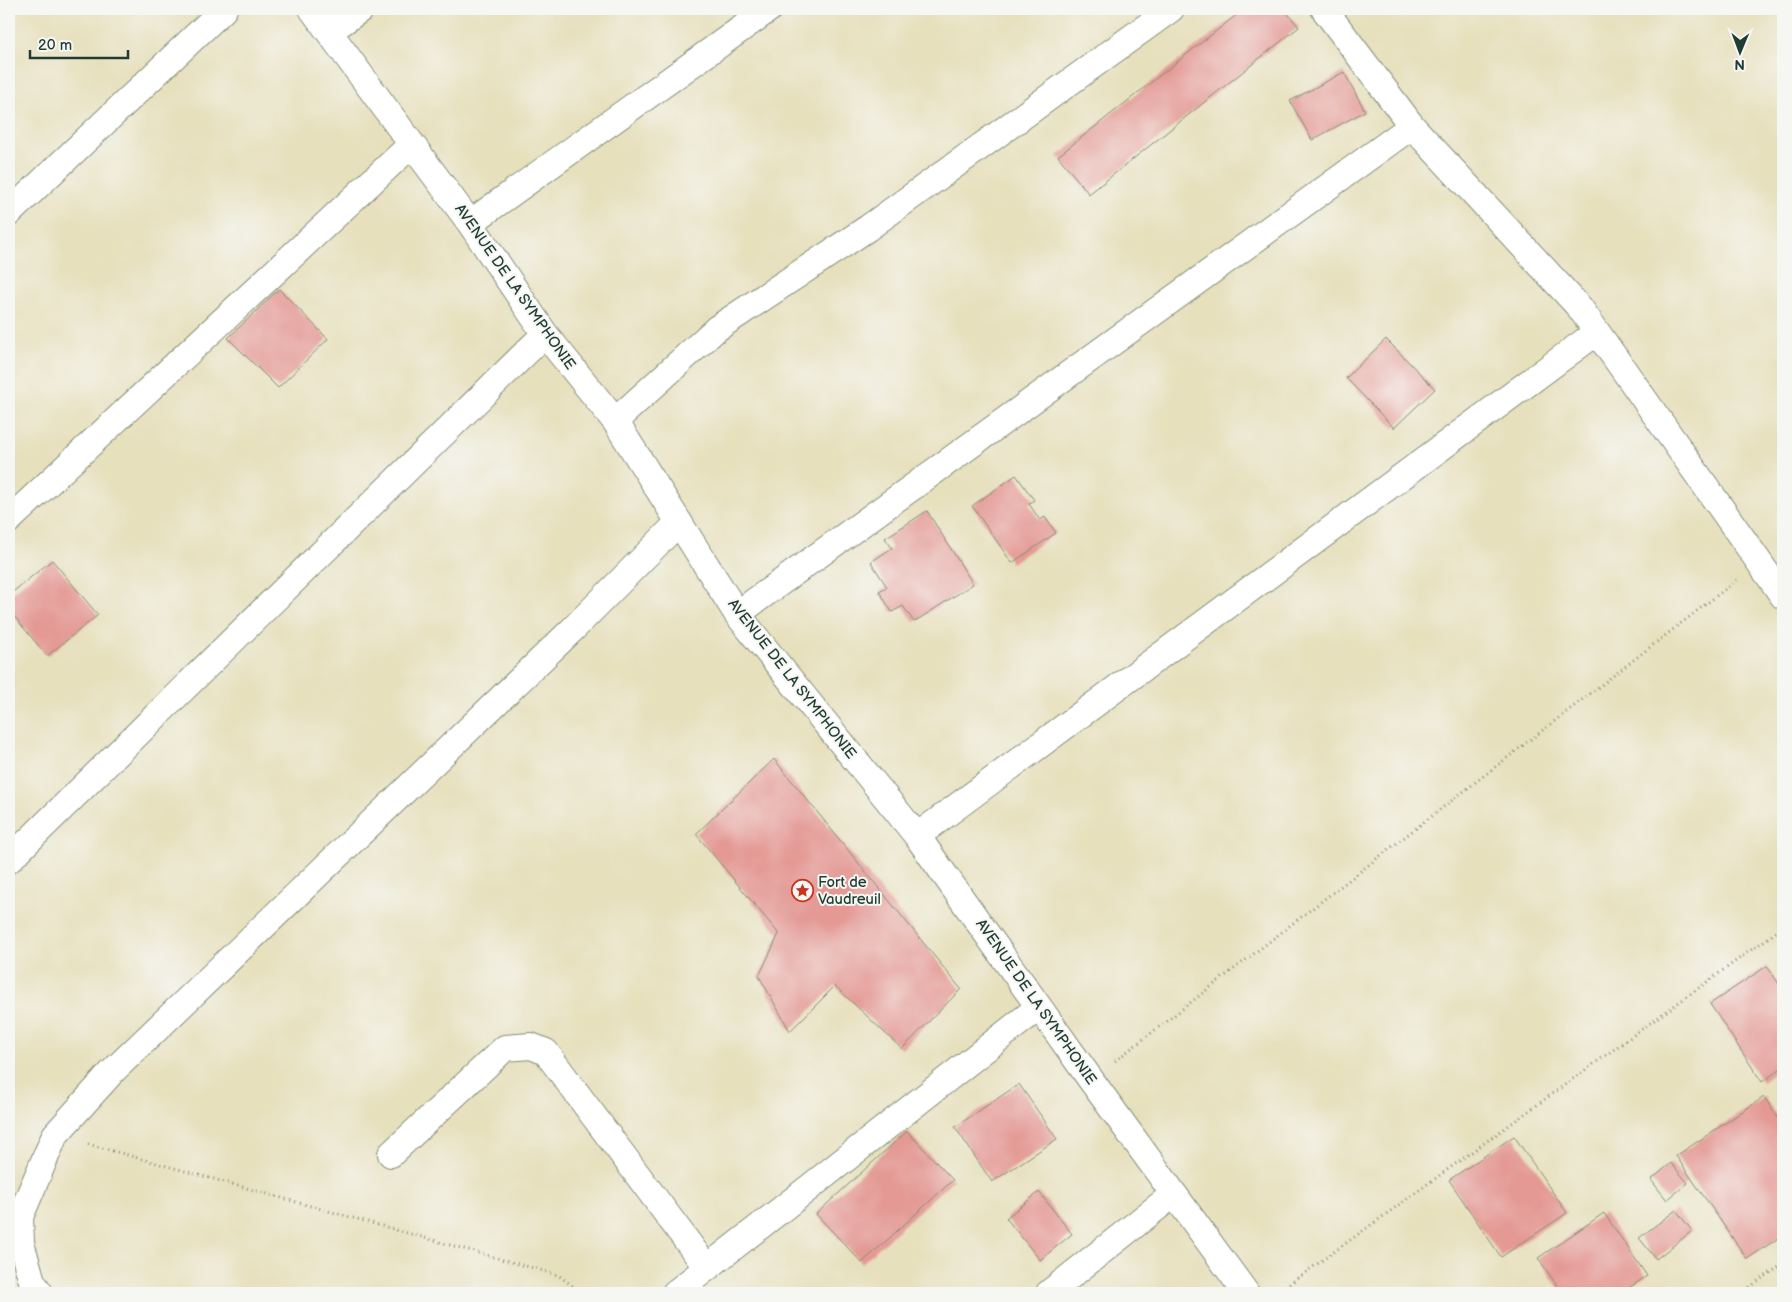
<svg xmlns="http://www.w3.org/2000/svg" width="1792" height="1302" viewBox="0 0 1792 1302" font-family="'Balsamiq Sans',sans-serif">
	<rect width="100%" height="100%" fill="#f6f6f2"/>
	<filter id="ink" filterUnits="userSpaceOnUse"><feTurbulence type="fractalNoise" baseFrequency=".02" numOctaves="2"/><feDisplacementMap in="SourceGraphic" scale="10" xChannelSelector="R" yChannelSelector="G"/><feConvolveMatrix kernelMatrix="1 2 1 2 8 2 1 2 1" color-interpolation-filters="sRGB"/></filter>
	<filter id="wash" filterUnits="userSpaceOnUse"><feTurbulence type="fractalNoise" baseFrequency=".0096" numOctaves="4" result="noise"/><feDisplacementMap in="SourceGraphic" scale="20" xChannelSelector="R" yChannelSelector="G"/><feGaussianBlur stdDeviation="1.12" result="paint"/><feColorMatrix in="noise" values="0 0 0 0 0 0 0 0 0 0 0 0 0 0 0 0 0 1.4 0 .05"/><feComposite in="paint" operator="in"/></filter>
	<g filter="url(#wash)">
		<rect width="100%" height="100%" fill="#e7e0bd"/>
		<g id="blocks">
			<path fill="#e49994" d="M 1244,9 L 1284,9 L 1299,27 L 1089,194 L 1058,156 Z
				M 1344,72 L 1365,111 L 1312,140 L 1290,101 Z
				M 279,289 L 328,339 L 278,388 L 228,338 Z
				M 1386,339 L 1435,389 L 1394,428 L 1346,378 Z
				M 1016,475 L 1034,500 L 1029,504 L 1040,520 L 1045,517 L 1056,533 L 1012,563 L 972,506 Z
				M 927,511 L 973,584 L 914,622 L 903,606 L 892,612 L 879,591 L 887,587 L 871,562 L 892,548 L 885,538 Z
				M 52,560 L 98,615 L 47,656 L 9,610 L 9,595 Z
				M 774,759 L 961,989 L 902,1049 L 835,986 L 790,1031 L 759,976 L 779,934 L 696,834 Z
				M 1767,966 L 1783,990 L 1783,1067 L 1762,1082 L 1710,1004 Z
				M 1019,1084 L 1057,1139 L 992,1182 L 955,1127 Z
				M 1764,1097 L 1783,1125 L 1783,1235 L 1747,1259 L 1676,1156 Z
				M 907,1131 L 953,1180 L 862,1263 L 816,1214 Z
				M 1514,1136 L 1567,1213 L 1501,1257 L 1449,1180 Z
				M 1671,1163 L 1688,1183 L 1667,1200 L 1651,1180 Z
				M 1039,1192 L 1072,1234 L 1040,1260 L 1006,1218 Z
				M 1676,1210 L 1692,1231 L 1656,1259 L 1639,1238 Z
				M 1604,1213 L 1647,1276 L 1621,1293 L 1562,1293 L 1538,1258 Z"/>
		</g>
	</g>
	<g filter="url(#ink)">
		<use href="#blocks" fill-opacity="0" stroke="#838e78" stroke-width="1"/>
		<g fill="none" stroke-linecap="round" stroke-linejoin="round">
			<defs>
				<path id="minor" d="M 312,9 L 470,223 L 545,334 L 615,421 L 737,614 L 917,836 L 1091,1080 L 1246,1293
					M 1324,9 L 1412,126 L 1580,308 L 1783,596
					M 330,31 L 361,9
					M 9,213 L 224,9
					M 470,223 L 769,9
					M 615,421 L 716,329 L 868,228 L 1171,9
					M 9,520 L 412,144
					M 737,614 L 1412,126
					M 917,836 L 1597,332
					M 9,860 L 545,334
					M 391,1154 L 505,1048 L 531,1046 L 546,1052 L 707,1268
					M 40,1293 L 32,1281 L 21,1243 L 20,1217 L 55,1135 L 112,1072 L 574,628 L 679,522
					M 675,1293 L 1039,1007
					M 1049,1293 L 1174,1194"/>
			</defs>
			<use href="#minor" stroke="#838e78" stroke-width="28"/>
			<path stroke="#838e78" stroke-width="3" stroke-dasharray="1 4" stroke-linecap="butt" d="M 1115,1061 L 1737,580
				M 88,1144 L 558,1275 L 582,1293
				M 1277,1293 L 1783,927
				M 1741,1293 L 1783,1264"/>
			<use href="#minor" stroke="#fff" stroke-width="26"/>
		</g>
	</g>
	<defs>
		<symbol id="sight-ring" viewBox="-11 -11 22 22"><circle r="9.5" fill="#f6f6f2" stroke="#c8321e" stroke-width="1.5"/><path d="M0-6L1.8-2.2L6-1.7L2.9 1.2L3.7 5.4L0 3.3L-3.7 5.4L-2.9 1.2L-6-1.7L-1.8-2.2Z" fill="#c8321e"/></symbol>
	</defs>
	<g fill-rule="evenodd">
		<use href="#sight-ring" x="790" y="878" width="25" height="25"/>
	</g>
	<g text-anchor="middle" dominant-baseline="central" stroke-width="4" stroke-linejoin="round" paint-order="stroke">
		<g font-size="15" fill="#1f3d34" stroke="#f6f6f2">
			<text transform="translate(515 287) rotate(55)">AVENUE DE LA SYMPHONIE</text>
			<text transform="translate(792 679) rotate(52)">AVENUE DE LA SYMPHONIE</text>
			<text transform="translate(1036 1002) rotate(55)">AVENUE DE LA SYMPHONIE</text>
		</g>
		<g font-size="15" fill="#1f3d34" stroke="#f6f6f2" text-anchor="start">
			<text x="818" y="882">Fort de<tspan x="818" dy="17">Vaudreuil</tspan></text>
		</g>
	</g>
	<rect width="1792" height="1302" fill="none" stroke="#f6f6f2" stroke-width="30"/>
	<g transform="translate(1740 52) rotate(181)" stroke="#f6f6f2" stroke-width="4" paint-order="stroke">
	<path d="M0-4L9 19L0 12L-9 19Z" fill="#1f3d34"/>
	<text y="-8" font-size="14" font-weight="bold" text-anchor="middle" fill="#1f3d34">N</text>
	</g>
	<path d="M30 50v8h98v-8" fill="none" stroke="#1f3d34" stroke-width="2.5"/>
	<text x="38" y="50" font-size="15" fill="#1f3d34" stroke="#f6f6f2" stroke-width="4" paint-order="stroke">20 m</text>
</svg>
